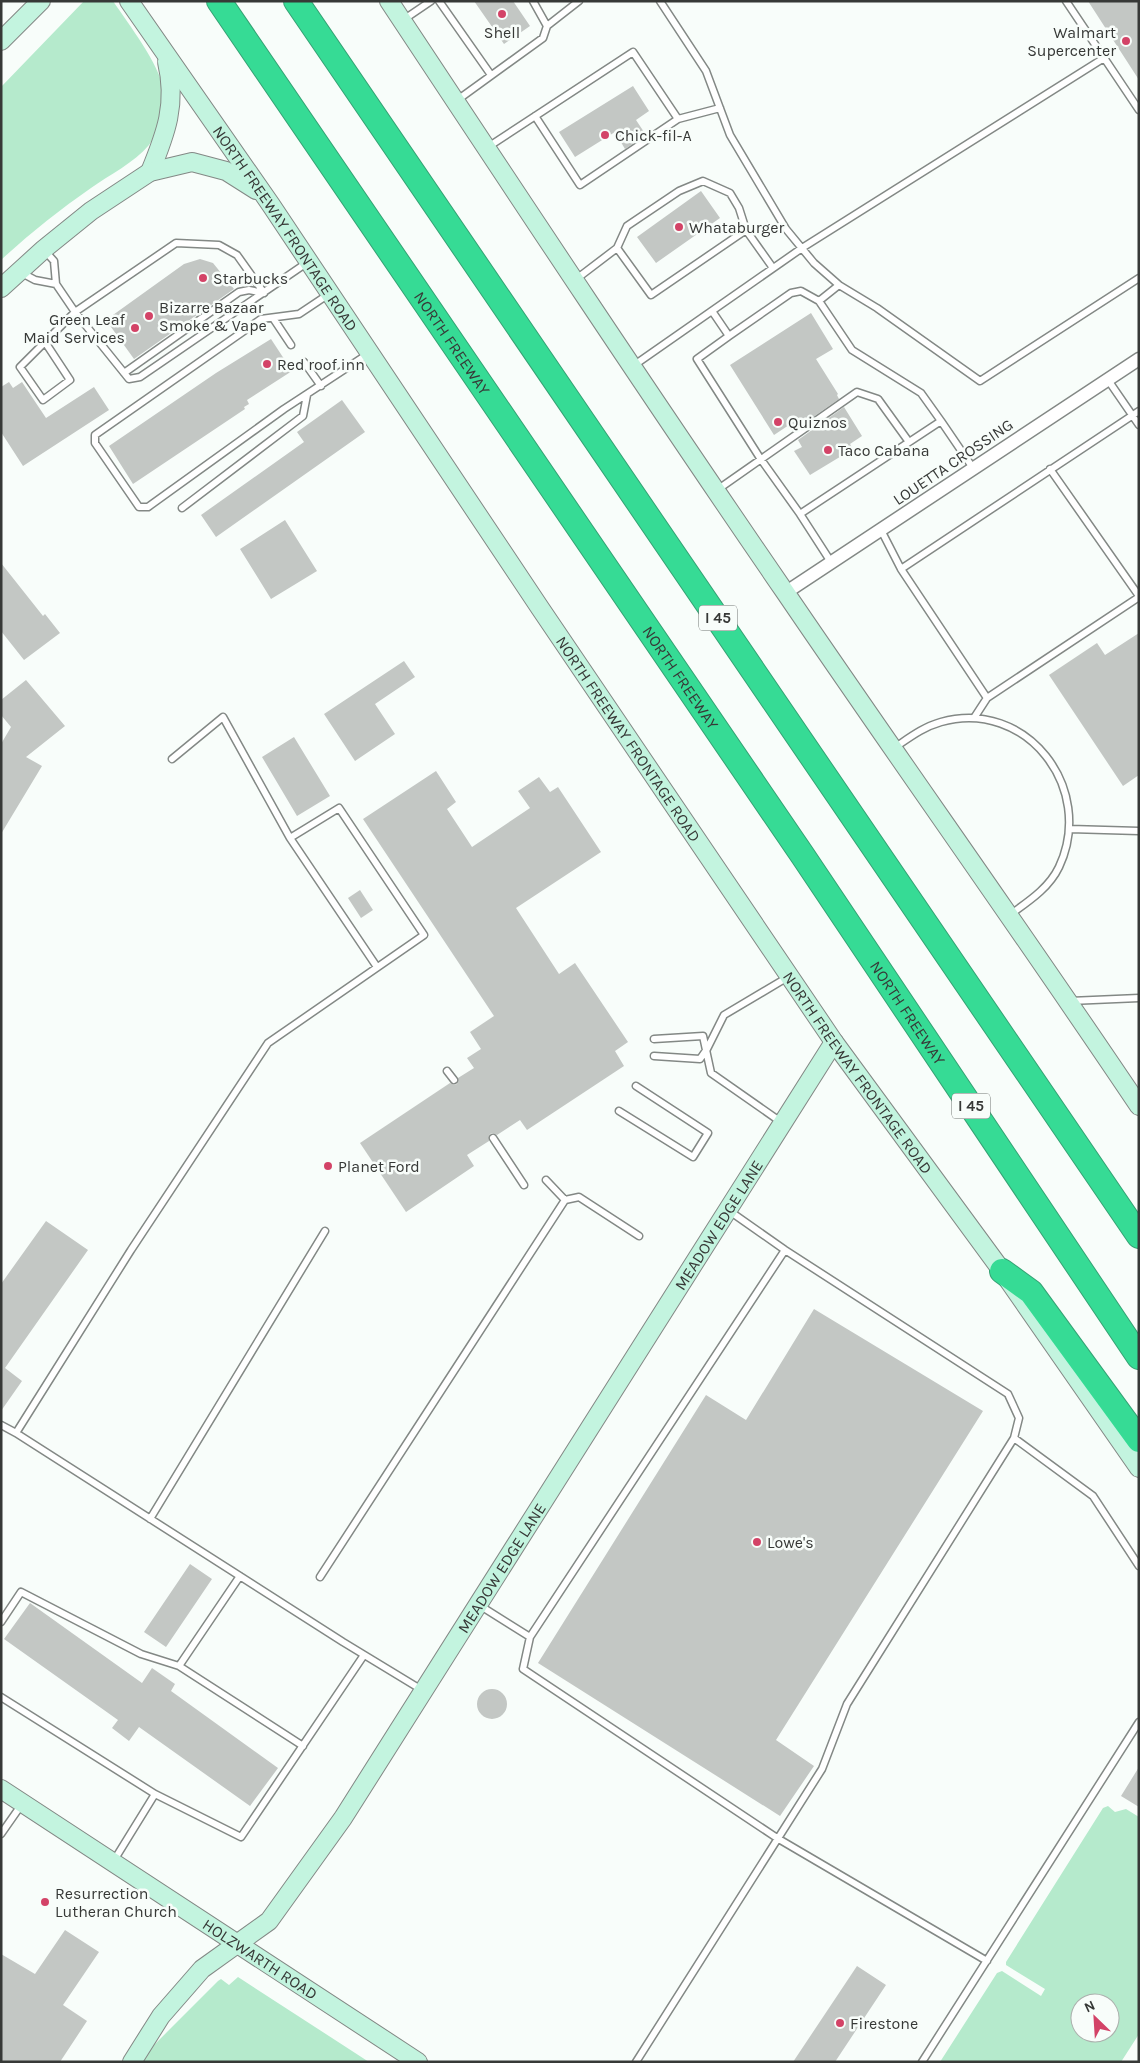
<svg xmlns="http://www.w3.org/2000/svg" width="1140" height="2063" viewBox="0 0 1140 2063" font-family="Karla,sans-serif">
	<rect width="100%" height="100%" fill="#f8fdfa"/>
	<path fill="#b5eacc" fill-rule="evenodd" d="M 84,1 L 113,1 C 129,25 159,63 164,91 C 167,108 159,131 149,145 C 134,163 109,175 91,188 C 59,210 29,234 1,260 L 1,87 Z
		M 1108,1806 L 1115,1812 L 1126,1809 L 1139,1817 L 1139,2034 L 1121,2062 L 940,2062 L 997,1973 L 1002,1971 L 1041,1996 L 1045,1989 L 1006,1965 L 1006,1962 L 1103,1808 ZM 1080,2003 L 1110,2003 L 1110,2033 L 1080,2033 Z
		M 238,1977 L 369,2062 L 140,2062 L 153,2046 L 218,1981 L 221,1979 L 229,1985 Z"/>
	<path fill="#c3c7c4" d="M 474,1 L 513,1 L 530,26 L 504,44 Z
		M 1088,1 L 1139,1 L 1139,80 Z
		M 633,86 L 649,111 L 636,120 L 646,135 L 625,149 L 615,132 L 575,157 L 559,132 Z
		M 701,191 L 720,218 L 656,263 L 637,237 Z
		M 200,259 L 213,263 L 234,289 L 134,359 L 106,320 L 184,264 Z
		M 811,313 L 833,349 L 816,359 L 838,394 L 837,395 L 839,399 L 793,431 L 789,425 L 774,435 L 730,365 Z
		M 271,339 L 292,371 L 247,400 L 249,404 L 244,407 L 245,409 L 133,484 L 109,446 L 216,373 Z
		M 9,382 L 13,388 L 22,382 L 46,418 L 94,387 L 109,410 L 23,466 L 1,432 L 1,387 Z
		M 342,400 L 365,432 L 216,537 L 201,515 L 304,442 L 297,432 Z
		M 844,407 L 862,436 L 850,444 L 853,449 L 810,475 L 794,451 L 802,447 L 798,440 Z
		M 285,520 L 317,571 L 271,599 L 240,549 Z
		M 1,563 L 43,616 L 45,614 L 60,633 L 24,660 L 1,631 Z
		M 1139,633 L 1139,775 L 1123,786 L 1049,675 L 1097,643 L 1105,655 Z
		M 404,661 L 415,677 L 375,704 L 395,734 L 355,761 L 324,714 Z
		M 26,680 L 65,726 L 26,757 L 42,766 L 1,834 L 1,744 L 11,727 L 1,715 L 1,700 Z
		M 294,737 L 330,796 L 297,816 L 262,757 Z
		M 436,771 L 456,802 L 447,809 L 472,847 L 530,808 L 518,791 L 539,777 L 550,792 L 558,787 L 601,852 L 516,908 L 559,974 L 575,963 L 628,1042 L 615,1051 L 624,1066 L 527,1130 L 520,1120 L 497,1135 L 493,1133 L 490,1134 L 489,1141 L 467,1155 L 474,1166 L 406,1212 L 360,1143 L 450,1083 L 454,1085 L 457,1084 L 458,1078 L 474,1068 L 467,1058 L 481,1049 L 470,1032 L 494,1016 L 363,819 Z
		M 360,890 L 373,910 L 361,918 L 348,898 Z
		M 46,1221 L 88,1250 L 5,1368 L 22,1381 L 1,1411 L 1,1284 Z
		M 814,1309 L 983,1411 L 776,1740 L 814,1766 L 780,1816 L 538,1663 L 706,1395 L 746,1420 Z
		M 190,1564 L 212,1579 L 166,1647 L 144,1632 Z
		M 30,1603 L 142,1683 L 152,1668 L 175,1684 L 171,1691 L 278,1768 L 250,1806 L 139,1727 L 129,1741 L 112,1728 L 118,1720 L 4,1639 Z
		M477 1704a15 15 0 1 1 30 0a15 15 0 1 1-30 0Z
		M 1139,1767 L 1139,1807 L 1121,1796 Z
		M 65,1930 L 99,1952 L 63,2005 L 87,2021 L 60,2062 L 1,2062 L 1,1954 L 35,1974 Z
		M 857,1966 L 886,1985 L 835,2062 L 793,2062 Z"/>
	<g fill="none" stroke-linecap="round" stroke-linejoin="round">
		<defs>
			<path id="lane" d="M 439,1 L 491,75
				M 660,1 L 706,71 L 730,135 L 786,229 L 814,263 L 839,285 L 877,308 L 980,381 L 1139,278
				M 1066,1 L 1139,110
				M 403,20 L 431,1
				M 547,26 L 579,1
				M 456,101 L 543,38 L 547,26 L 533,1
				M 678,119 L 720,108
				M 488,147 L 633,52 L 678,119 L 580,185 L 535,116
				M 746,230 L 773,268
				M 44,250 L 54,261 L 56,284 L 75,312 L 129,379 L 140,377 L 308,262
				M 20,272 L 35,280 L 56,284
				M 575,280 L 617,248 L 627,226 L 679,191 L 703,181 L 730,193 L 739,208 L 746,230 L 651,295 L 617,248
				M 329,294 L 299,314 L 261,319 L 95,435 L 95,443 L 139,507 L 148,507 L 284,409 L 368,354
				M 819,301 L 839,285
				M 712,311 L 729,336 L 697,359 L 760,458 L 800,514 L 941,421 L 921,393 L 852,350 L 819,301 L 801,291 L 791,293 L 729,336
				M 273,318 L 291,345
				M 45,342 L 70,380 L 43,400 L 20,367 L 75,312 L 176,243 L 219,245 L 237,255 L 264,293
				M 304,362 L 321,386
				M 633,366 L 802,248 L 1104,58
				M 124,373 L 239,292 L 249,290 L 264,293
				M 1108,380 L 1139,425
				M 941,421 L 973,468
				M 1050,469 L 1139,596
				M 717,490 L 857,392 L 878,399 L 909,442
				M 182,508 L 303,416 L 307,395
				M 800,514 L 831,562
				M 881,530 L 901,569 L 987,698
				M 901,569 L 1139,411
				M 974,718 L 987,698 L 1139,597
				M 894,748 C 909,738 923,727 941,722 C 1026,698 1096,788 1059,867 C 1049,888 1029,901 1011,914
				M 172,759 L 223,717 L 290,838
				M 1070,829 L 1139,831
				M 377,967 L 290,838 L 339,808 L 424,935 L 268,1043 L 131,1250 L 16,1433 L 343,1642 L 422,1690
				M 1070,1001 L 1139,998
				M 654,1039 L 703,1036 L 711,1073 L 781,1122
				M 654,1056 L 700,1059 L 707,1049 L 724,1015 L 788,977
				M 447,1071 L 454,1080
				M 619,1111 L 693,1157 L 708,1133 L 636,1086
				M 493,1138 L 524,1185
				M 546,1180 L 565,1200
				M 1,1425 L 16,1433
				M 1014,1438 L 1093,1496 L 1139,1566
				M 150,1519 L 325,1231
				M 320,1577 L 565,1200 L 579,1197 L 639,1236
				M 479,1605 L 530,1637 L 785,1250
				M 1,1622 L 21,1592 L 141,1654 L 179,1666 L 240,1576
				M 530,1637 L 523,1669 L 777,1838 L 987,1961
				M 179,1666 L 303,1746
				M 1,1697 L 155,1794
				M 1,1834 L 22,1804
				M 113,1862 L 155,1794 L 241,1837 L 364,1655
				M 636,2062 L 822,1769 L 847,1704 L 1014,1438 L 1019,1418 L 1008,1394 L 785,1250 L 728,1210
				M 922,2062 L 1139,1722"/>
			<path id="street" d="M 785,593 L 1139,359"/>
			<g id="secondary">
				<path id="s1" d="M 129,1 L 271,205 L 540,608 L 834,1042 L 1002,1271 L 1139,1468"/>
				<path d="M 389,1 C 520,199 651,397 785,592 C 902,764 1023,933 1139,1106"/>
				<path d="M 1,41 L 41,1"/>
				<path d="M 150,172 C 166,133 177,104 167,62"/>
				<path d="M 1,288 L 44,249 L 91,211 L 150,172 L 192,162 L 226,171 L 256,190"/>
				<path id="s2" d="M 1,1789 L 418,2062"/>
				<path id="s3" d="M 132,2062 L 161,2016 L 202,1969 L 269,1921 L 343,1818 L 834,1042"/>
			</g>
			<g id="highway">
				<path id="s4" d="M 219,1 L 803,856 L 1139,1357"/>
				<path d="M 296,1 L 1139,1236"/>
				<path d="M 1002,1271 L 1031,1292 L 1139,1440"/>
			</g>
		</defs>
		<use href="#lane" stroke="#838885" stroke-width="9"/>
		<use href="#street" stroke="#838885" stroke-width="15"/>
		<use href="#secondary" stroke="#838885" stroke-width="20"/>
		<use href="#highway" stroke="#36a274" stroke-width="26"/>
		<use href="#lane" stroke="#fff" stroke-width="6"/>
		<use href="#street" stroke="#fff" stroke-width="12"/>
		<use href="#secondary" stroke="#c3f4df" stroke-width="18"/>
		<use href="#highway" stroke="#36db95" stroke-width="24"/>
	</g>
	<g fill="#d34367" stroke="#f8fdfa" stroke-width="2">
		<circle cx="502" cy="14" r="5"/>
		<circle cx="1126" cy="41" r="5"/>
		<circle cx="605" cy="135" r="5"/>
		<circle cx="679" cy="227" r="5"/>
		<circle cx="203" cy="278" r="5"/>
		<circle cx="149" cy="316" r="5"/>
		<circle cx="135" cy="328" r="5"/>
		<circle cx="267" cy="364" r="5"/>
		<circle cx="778" cy="422" r="5"/>
		<circle cx="828" cy="450" r="5"/>
		<circle cx="328" cy="1166" r="5"/>
		<circle cx="757" cy="1542" r="5"/>
		<circle cx="45" cy="1902" r="5"/>
		<circle cx="840" cy="2023" r="5"/>
	</g>
	<g text-anchor="middle" dominant-baseline="central" stroke-width="5" stroke-linejoin="round" paint-order="stroke">
		<g fill="#f8fdfa" stroke="#717472" stroke-width="1">
			<rect x="699" y="605.5" width="38" height="25" rx="4"/>
			<rect x="952" y="1093.5" width="38" height="25" rx="4"/>
		</g>
		<g font-size="15" font-weight="bold" fill="#373937">
			<text x="718" y="618">I 45</text>
			<text x="971" y="1106">I 45</text>
		</g>
		<g font-size="16" fill="#373937" stroke="#f8fdfa" text-anchor="start">
			<text x="502" y="32" text-anchor="middle">Shell</text>
			<text x="1116" y="32" text-anchor="end">Walmart<tspan x="1116" dy="18">Supercenter</tspan></text>
			<text x="615" y="135">Chick-fil-A</text>
			<text x="689" y="227">Whataburger</text>
			<text x="213" y="278">Starbucks</text>
			<text x="159" y="307">Bizarre Bazaar<tspan x="159" dy="18">Smoke &amp; Vape</tspan></text>
			<text x="125" y="319" text-anchor="end">Green Leaf<tspan x="125" dy="18">Maid Services</tspan></text>
			<text x="277" y="364">Red roof inn</text>
			<text x="788" y="422">Quiznos</text>
			<text x="838" y="450">Taco Cabana</text>
			<text x="338" y="1166">Planet Ford</text>
			<text x="767" y="1542">Lowe's</text>
			<text x="55" y="1893">Resurrection<tspan x="55" dy="18">Lutheran Church</tspan></text>
			<text x="850" y="2023">Firestone</text>
		</g>
		<g font-size="16" fill="#373937" stroke="#f8fdfa">
			<text stroke="none"><textPath href="#s1" startOffset="276">NORTH FREEWAY FRONTAGE ROAD</textPath></text>
			<text stroke="none"><textPath href="#s4" startOffset="414">NORTH FREEWAY</textPath></text>
			<text transform="translate(953 462) rotate(-34)">LOUETTA CROSSING</text>
			<text stroke="none"><textPath href="#s4" startOffset="819">NORTH FREEWAY</textPath></text>
			<text stroke="none"><textPath href="#s1" startOffset="891">NORTH FREEWAY FRONTAGE ROAD</textPath></text>
			<text stroke="none"><textPath href="#s4" startOffset="1224">NORTH FREEWAY</textPath></text>
			<text stroke="none"><textPath href="#s1" startOffset="1296">NORTH FREEWAY FRONTAGE ROAD</textPath></text>
			<text stroke="none"><textPath href="#s3" startOffset="1028">MEADOW EDGE LANE</textPath></text>
			<text stroke="none"><textPath href="#s3" startOffset="622">MEADOW EDGE LANE</textPath></text>
			<text stroke="none"><textPath href="#s2" startOffset="310">HOLZWARTH ROAD</textPath></text>
		</g>
	</g>
	<rect width="1140" height="2063" fill="none" stroke="#373937" stroke-width="5"/>
	<g transform="translate(1095 2018) rotate(335)"><circle r="24" fill="#f8fdfa" stroke="#abafac"/>
	<path d="M0-4L9 19L0 12L-9 19Z" fill="#d34367"/>
	<text y="-8" font-size="14" font-weight="bold" text-anchor="middle" fill="#373937">N</text>
	</g>
</svg>
